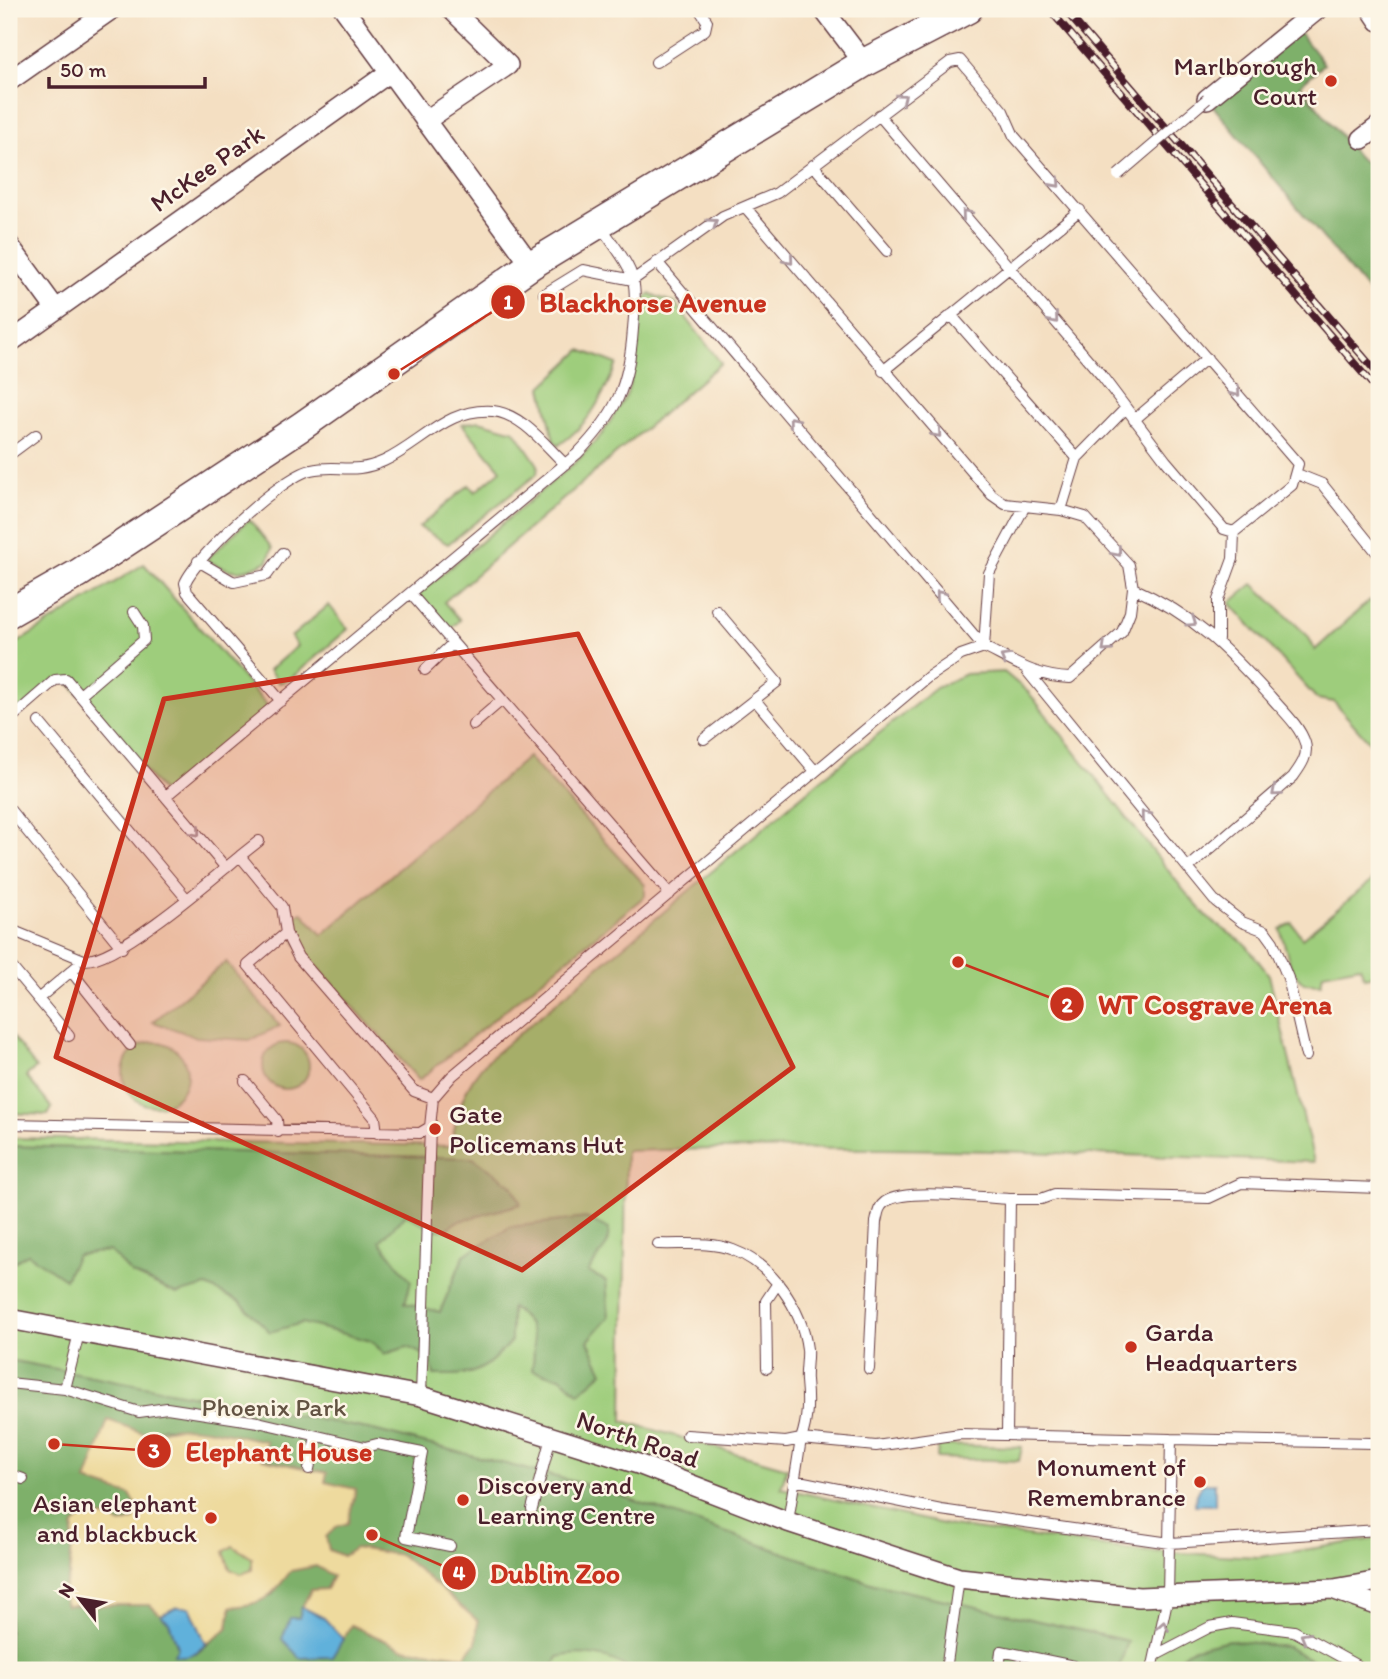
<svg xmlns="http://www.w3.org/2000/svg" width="1388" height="1679" viewBox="0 0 1388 1679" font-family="Itim,sans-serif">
	<rect width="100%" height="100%" fill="#fcf5e5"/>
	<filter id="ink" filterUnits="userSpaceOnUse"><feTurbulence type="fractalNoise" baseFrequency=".0143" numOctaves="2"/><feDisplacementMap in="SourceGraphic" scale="14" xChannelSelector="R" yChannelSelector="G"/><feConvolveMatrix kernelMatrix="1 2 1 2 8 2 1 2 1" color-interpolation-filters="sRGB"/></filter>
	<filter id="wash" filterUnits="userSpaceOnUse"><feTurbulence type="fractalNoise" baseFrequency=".00686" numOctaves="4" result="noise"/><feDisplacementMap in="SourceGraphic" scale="28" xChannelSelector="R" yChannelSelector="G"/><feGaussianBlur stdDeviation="1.57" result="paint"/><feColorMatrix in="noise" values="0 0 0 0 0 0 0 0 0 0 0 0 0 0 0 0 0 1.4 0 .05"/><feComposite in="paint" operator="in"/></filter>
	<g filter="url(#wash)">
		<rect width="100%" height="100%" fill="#f4dfc2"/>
		<path fill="#9ecd7b" stroke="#747653" stroke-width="2" d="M 650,294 L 675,303 L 721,363 L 444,602 L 460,620 L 448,631 L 417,595 L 578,460 L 603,433 L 627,394 L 635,363 L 639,302 Z
			M 581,350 L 617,364 C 602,397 590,424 559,445 L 554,441 L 542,387 Z
			M 479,421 L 515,431 L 538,465 L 537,474 L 448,544 L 419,527 L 469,485 L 475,492 L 501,470 L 462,424 Z
			M 249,519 L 272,548 L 268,561 C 241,575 233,574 206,560 Z
			M 144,564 L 271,710 L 166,796 L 66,679 L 55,680 L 9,720 L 9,648 Z
			M 1253,584 L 1308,636 L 1315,650 L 1370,600 L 1379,611 L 1377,751 L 1334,702 L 1317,699 L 1230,603 Z
			M 329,605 L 348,629 L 289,680 L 279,683 L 269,670 L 297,646 L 291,637 Z
			M 1004,672 L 1029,693 L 1186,893 L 1208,918 L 1246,945 L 1269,975 L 1314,1162 C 1085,1153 855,1144 626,1151 L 623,1421 L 787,1468 L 781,1488 L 952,1526 L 1140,1551 L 1259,1557 L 1379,1538 L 1379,1670 L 9,1670 L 9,1138 L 451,1146 C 457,1112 464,1083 489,1059 L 818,782 L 936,688 L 965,674 Z
			M 528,757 L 645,885 L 645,896 L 419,1080 L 296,943 L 293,916 L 302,912 L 322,935 Z
			M 1379,875 L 1379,974 L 1364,977 L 1360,966 L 1323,973 L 1321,984 L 1304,983 L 1292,971 L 1280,929 L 1292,923 L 1302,938 Z
			M 226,962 L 280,1026 L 250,1040 L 197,1037 L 153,1022 Z
			M 9,1032 L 36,1068 L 26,1076 L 52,1108 L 48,1115 L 9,1113 Z
			M123 1074a32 32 0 1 1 64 0a32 32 0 1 1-64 0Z
			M263 1066a23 23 0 1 1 46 0a23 23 0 1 1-46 0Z
			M 938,1445 L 1022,1447 L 1019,1461 L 937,1458 Z"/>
		<path fill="#7eb06b" stroke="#64684b" stroke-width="2" fill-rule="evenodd" d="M 1295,27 L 1324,64 L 1300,85 L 1357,156 L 1379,173 L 1379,305 L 1207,99 Z
			M 9,1146 L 473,1158 L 512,1185 L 521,1204 L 456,1222 L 446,1230 L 434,1230 L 406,1214 L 380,1241 L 411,1281 L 405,1303 L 440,1312 L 464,1255 L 510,1227 L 586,1218 L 609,1229 L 607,1245 L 588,1272 L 606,1281 L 609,1317 L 588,1341 L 603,1372 L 579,1393 L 560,1377 L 532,1370 C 536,1346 536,1321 511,1308 L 511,1341 C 483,1372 477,1376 434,1375 L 430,1357 L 407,1347 L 385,1354 L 371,1341 L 302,1323 L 270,1332 L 240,1302 L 207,1286 L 177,1294 L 132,1274 L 110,1251 L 77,1255 L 65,1279 L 28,1254 L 9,1265 Z
			M 9,1360 L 373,1430 L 595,1487 L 874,1584 L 1128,1641 L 1118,1670 L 629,1670 C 613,1655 579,1651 558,1657 L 552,1670 L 9,1670 ZM 162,1427 L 266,1441 L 261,1459 L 326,1473 L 325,1482 L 336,1527 L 325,1537 L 329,1550 L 343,1556 L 402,1648 L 351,1625 L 332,1657 L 320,1656 L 282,1639 L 299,1618 L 311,1591 L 326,1589 L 333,1575 L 316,1566 L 291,1570 L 272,1595 L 231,1607 L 228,1628 L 197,1653 L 174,1654 L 178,1648 L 169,1622 L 150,1605 L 66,1605 L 62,1594 L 69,1576 L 74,1525 L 111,1518 L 121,1524 L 134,1520 L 137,1506 L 130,1495 L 152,1436 Z
			M 1229,1640 L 1287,1647 L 1327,1668 L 1165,1670 L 1191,1649 Z"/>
		<path fill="#eeda9e" stroke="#9c7c64" stroke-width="2" fill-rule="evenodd" d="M 108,1420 L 152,1436 C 177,1416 235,1436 266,1441 L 262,1459 L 327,1473 L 325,1482 L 356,1489 L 348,1523 L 336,1527 L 326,1537 L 329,1550 L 343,1556 L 355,1548 L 401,1555 L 478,1621 L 476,1643 L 465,1656 L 402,1648 L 351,1625 L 343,1639 L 324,1618 L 302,1607 L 311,1590 L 326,1589 L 333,1576 L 316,1566 L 291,1571 C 271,1596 265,1605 231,1607 L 228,1628 L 206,1644 L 190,1607 L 177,1607 L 161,1615 L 150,1605 L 66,1605 L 62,1594 L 69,1576 L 74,1525 L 86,1515 L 111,1518 L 121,1524 L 134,1520 L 137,1506 L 130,1495 L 86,1481 ZM 233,1546 L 252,1558 L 252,1570 L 241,1574 L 230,1569 L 224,1552 Z"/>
		<path fill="#60b1db" stroke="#556883" stroke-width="2" d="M 1203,1484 L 1215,1484 L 1215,1505 L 1195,1505 L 1196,1494 Z
			M 177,1607 L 190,1607 L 206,1644 C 196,1654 188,1658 174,1655 L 178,1647 L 169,1622 L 161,1615 Z
			M 302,1607 L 324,1618 L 343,1639 L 332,1657 L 300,1658 L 282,1639 L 290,1618 L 299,1618 Z"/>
	</g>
	<g filter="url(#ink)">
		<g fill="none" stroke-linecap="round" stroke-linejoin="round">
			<defs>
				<path id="lane" d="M 656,62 L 705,30 L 707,21 L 699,9
					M 813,165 L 887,251
					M 657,262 L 984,647 C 1014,662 1036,677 1070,678 L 1122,632 L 1130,612 L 1133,588 L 1129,565 L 1085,517 L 1061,510 L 1005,504 L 992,495 L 746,208
					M 544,294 L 583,270 L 633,280 L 723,216 L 777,193 L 950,62 L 960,60 L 1003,111 L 1014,136 L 1298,464 L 1292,485 L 1234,532 L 1224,529 L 1166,461 L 1102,376 L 879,115
					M 951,315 L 1077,458
					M 883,371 L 1080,210
					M 1134,420 L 1207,358
					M 9,455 L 36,435
					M 1297,474 L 1322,484 L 1379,555
					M 1061,510 L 1077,458 L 1126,408
					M 198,561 L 234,582 L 267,575 L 283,553
					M 1133,588 C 1194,615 1226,648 1270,696 C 1281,709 1300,726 1305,743 C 1309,756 1300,767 1293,777 L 1188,868
					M 410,593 L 670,894
					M 1218,639 L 1218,600 L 1233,559 L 1234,532
					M 984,647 L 989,573 L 1025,506
					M 425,670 L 453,643
					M 1027,671 L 1214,900 L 1242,922 L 1265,931 L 1273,942 L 1288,978 L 1306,1056
					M 80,695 L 144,640 L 143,626 L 134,612
					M 755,700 L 815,771
					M 281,701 L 187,592 L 185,583 C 197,555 281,477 311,470 C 338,464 353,475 384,461 C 422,443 448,407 493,411 C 522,414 545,445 565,464
					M 9,720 L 55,680 L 66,679 L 226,868
					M 39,722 L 186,898
					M 473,725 L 502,700
					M 704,739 L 777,682 L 717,611
					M 166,796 L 577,454 C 616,414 629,386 633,329 C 634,315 637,295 633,280 C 629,262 610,241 600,225
					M 10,810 L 122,948
					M 240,856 L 259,841
					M 9,929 L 84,960 C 116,962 211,880 240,856 L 282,907 L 286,933 L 298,957 L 414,1091 L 433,1098
					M 286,933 L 248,965 L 375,1118 L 377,1133
					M 9,964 L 69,1036
					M 71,971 L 130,1045
					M 38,999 L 76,967
					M 245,1081 L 277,1120 L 278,1132
					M 9,1124 L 420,1133 L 430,1127 L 433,1098 L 452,1076 L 928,677 L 961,655 L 984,647
					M 1010,1199 L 1041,1199 L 1055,1194 L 1209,1198 L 1241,1183 L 1379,1188
					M 658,1244 C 682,1245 710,1241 733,1250 C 771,1264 802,1308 807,1349 C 808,1359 805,1370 806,1381 C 808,1401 808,1419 801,1439 L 786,1442 L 687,1435
					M 767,1368 L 766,1301 L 778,1283
					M 869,1369 L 876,1222 C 878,1214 878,1207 885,1202 C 905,1187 983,1198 1010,1199 L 1007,1434
					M 9,1383 L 65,1389 L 139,1412 L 167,1408 L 258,1422 L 365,1447 L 377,1444 L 422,1453 L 406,1537 L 450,1546
					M 65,1389 L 79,1333
					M 421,1396 L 430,1127
					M 309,1469 L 316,1436
					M 9,1474 L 23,1479
					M 794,1480 L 941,1510 L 1170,1543 L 1379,1530
					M 532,1509 L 551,1437
					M 788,1522 L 801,1439 L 876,1446 L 960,1434 L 1171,1439
					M 1156,1655 L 1210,1627 L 1232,1623 L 1294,1631 L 1365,1670
					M 946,1670 L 959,1578
					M 999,1670 L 1001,1651 L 1074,1666
					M 1152,1670 L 1168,1596 L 1171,1439 L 1373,1443 L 1379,1446"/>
				<path id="street" d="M 344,9 L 531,265
					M 823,9 L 864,63
					M 1371,9 L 1379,21
					M 9,81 L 112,9
					M 1207,99 L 1318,9
					M 425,121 L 508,65 L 451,9
					M 1362,139 L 1379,126
					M 9,245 L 55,308
					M 9,343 L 390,72
					M 9,1319 L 421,1396 L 638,1464 L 788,1522 L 959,1578 L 1139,1597 L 1334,1589 L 1379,1581
					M 1335,1590 L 1379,1606"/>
				<path id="secondary" d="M 9,613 L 79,573 L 302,426 L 531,265 L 864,63 L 968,9"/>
			</defs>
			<use href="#lane" stroke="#643c42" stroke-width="12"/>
			<use href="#street" stroke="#643c42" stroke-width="22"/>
			<use href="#secondary" stroke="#643c42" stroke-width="31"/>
			<use href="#lane" stroke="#fff" stroke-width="10"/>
			<use href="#street" stroke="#fff" stroke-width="19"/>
			<use href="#secondary" stroke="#fff" stroke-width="28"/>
			<defs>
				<path id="rail" d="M 1049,9 L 1379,392
					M 1064,9 L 1379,375"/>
			</defs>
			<use href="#rail" stroke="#4a1f2b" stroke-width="8"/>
			<use href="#rail" stroke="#fcf5e5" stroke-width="5" stroke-dasharray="16" stroke-linecap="butt"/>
			<defs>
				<path id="lane-bridge" d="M 1118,175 L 1207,99"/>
			</defs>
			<use href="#lane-bridge" stroke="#643c42" stroke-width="12" stroke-linecap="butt"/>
			<use href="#lane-bridge" stroke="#fff" stroke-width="10"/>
		</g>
		<defs><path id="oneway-chevron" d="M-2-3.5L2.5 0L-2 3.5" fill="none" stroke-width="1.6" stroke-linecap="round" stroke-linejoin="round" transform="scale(1.75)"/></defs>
		<g stroke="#ae9aa0">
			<use href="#oneway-chevron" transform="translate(902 98) rotate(-37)"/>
			<use href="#oneway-chevron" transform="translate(1056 183) rotate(48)"/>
			<use href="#oneway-chevron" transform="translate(966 214) rotate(-130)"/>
			<use href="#oneway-chevron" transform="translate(713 223) rotate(-35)"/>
			<use href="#oneway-chevron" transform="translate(789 260) rotate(50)"/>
			<use href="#oneway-chevron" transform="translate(1054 319) rotate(50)"/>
			<use href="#oneway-chevron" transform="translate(1236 392) rotate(49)"/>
			<use href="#oneway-chevron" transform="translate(793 421) rotate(-130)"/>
			<use href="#oneway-chevron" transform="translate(937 433) rotate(49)"/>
			<use href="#oneway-chevron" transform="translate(1117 552) rotate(49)"/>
			<use href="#oneway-chevron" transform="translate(940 595) rotate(-129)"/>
			<use href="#oneway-chevron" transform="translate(1192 622) rotate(34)"/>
			<use href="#oneway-chevron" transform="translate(1106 648) rotate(137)"/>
			<use href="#oneway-chevron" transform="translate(1005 658) rotate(-151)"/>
			<use href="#oneway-chevron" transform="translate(1276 792) rotate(139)"/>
			<use href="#oneway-chevron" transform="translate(1145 815) rotate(-129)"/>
			<use href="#oneway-chevron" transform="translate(196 832) rotate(50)"/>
			<use href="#oneway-chevron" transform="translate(1163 1626) rotate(-80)"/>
			<use href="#oneway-chevron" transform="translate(1305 1637) rotate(-151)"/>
		</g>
	</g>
	<path fill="#c8321e" fill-opacity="0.2" stroke="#c8321e" stroke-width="5" stroke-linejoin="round" d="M 578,634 L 793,1067 L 522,1270 L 56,1057 L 164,699 Z"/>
	<g fill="#c8321e" stroke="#fcf5e5" stroke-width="2.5">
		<circle cx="1331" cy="81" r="7"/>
		<circle cx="435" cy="1129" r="7"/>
		<circle cx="1131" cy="1347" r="7"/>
		<circle cx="1200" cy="1482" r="7"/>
		<circle cx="463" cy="1500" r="7"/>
		<circle cx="211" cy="1518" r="7"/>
	</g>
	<g text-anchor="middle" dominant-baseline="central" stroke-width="5" stroke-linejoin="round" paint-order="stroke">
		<g font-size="26" fill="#4a1f2b" stroke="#fcf5e5" text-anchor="end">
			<text x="1317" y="66">Marlborough<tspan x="1317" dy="30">Court</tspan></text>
			<text x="449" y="1114" text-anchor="start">Gate<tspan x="449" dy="30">Policemans Hut</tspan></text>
			<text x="1145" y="1332" text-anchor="start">Garda<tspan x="1145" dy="30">Headquarters</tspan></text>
			<text x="1186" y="1467">Monument of<tspan x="1186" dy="30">Remembrance</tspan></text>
			<text x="477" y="1485" text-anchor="start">Discovery and<tspan x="477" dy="30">Learning Centre</tspan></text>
			<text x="197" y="1503">Asian elephant<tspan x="197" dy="30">and blackbuck</tspan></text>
		</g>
		<g font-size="26" fill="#4a1f2b" stroke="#fcf5e5">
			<text transform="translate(207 168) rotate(-35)">McKee Park</text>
			<text transform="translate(638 1439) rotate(19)">North Road</text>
		</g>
		<g font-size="26" fill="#635343" stroke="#fcf5e5">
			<text x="274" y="1407">Phoenix Park</text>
		</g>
	</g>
	<path fill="none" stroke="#c8321e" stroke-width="2.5" d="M394 374L508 302M958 962L1067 1004M54 1444L154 1451M372 1535L459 1573"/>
	<g fill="#c8321e" stroke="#fcf5e5" stroke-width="2.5">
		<circle cx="394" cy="374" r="7"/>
		<circle cx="958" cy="962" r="7"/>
		<circle cx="54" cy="1444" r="7"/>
		<circle cx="372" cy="1535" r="7"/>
		<circle cx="508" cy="302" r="18"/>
		<circle cx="1067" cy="1004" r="18"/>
		<circle cx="154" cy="1451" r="18"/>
		<circle cx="459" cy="1573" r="18"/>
	</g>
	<g font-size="21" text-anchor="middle" font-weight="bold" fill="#fff">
		<text x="508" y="309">1</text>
		<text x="1067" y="1012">2</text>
		<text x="154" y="1458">3</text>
		<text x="459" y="1580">4</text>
	</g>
	<g font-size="28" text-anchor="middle" font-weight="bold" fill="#c8321e" stroke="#fcf5e5" stroke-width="5" stroke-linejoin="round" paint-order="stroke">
		<text x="653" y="312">Blackhorse Avenue</text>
		<text x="1215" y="1014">WT Cosgrave Arena</text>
		<text x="279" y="1461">Elephant House</text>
		<text x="555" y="1583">Dublin Zoo</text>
	</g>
	<rect width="1388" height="1679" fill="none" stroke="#fcf5e5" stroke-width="35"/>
	<g transform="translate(80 1599) rotate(301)" stroke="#fcf5e5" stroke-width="5" paint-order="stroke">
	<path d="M0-5L12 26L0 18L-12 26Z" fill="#4a1f2b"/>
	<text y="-10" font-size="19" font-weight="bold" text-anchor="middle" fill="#4a1f2b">N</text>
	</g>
	<path d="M49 77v10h156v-10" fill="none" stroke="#4a1f2b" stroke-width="3.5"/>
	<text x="60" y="77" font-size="21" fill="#4a1f2b" stroke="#fcf5e5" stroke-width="5" paint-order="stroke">50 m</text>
</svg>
